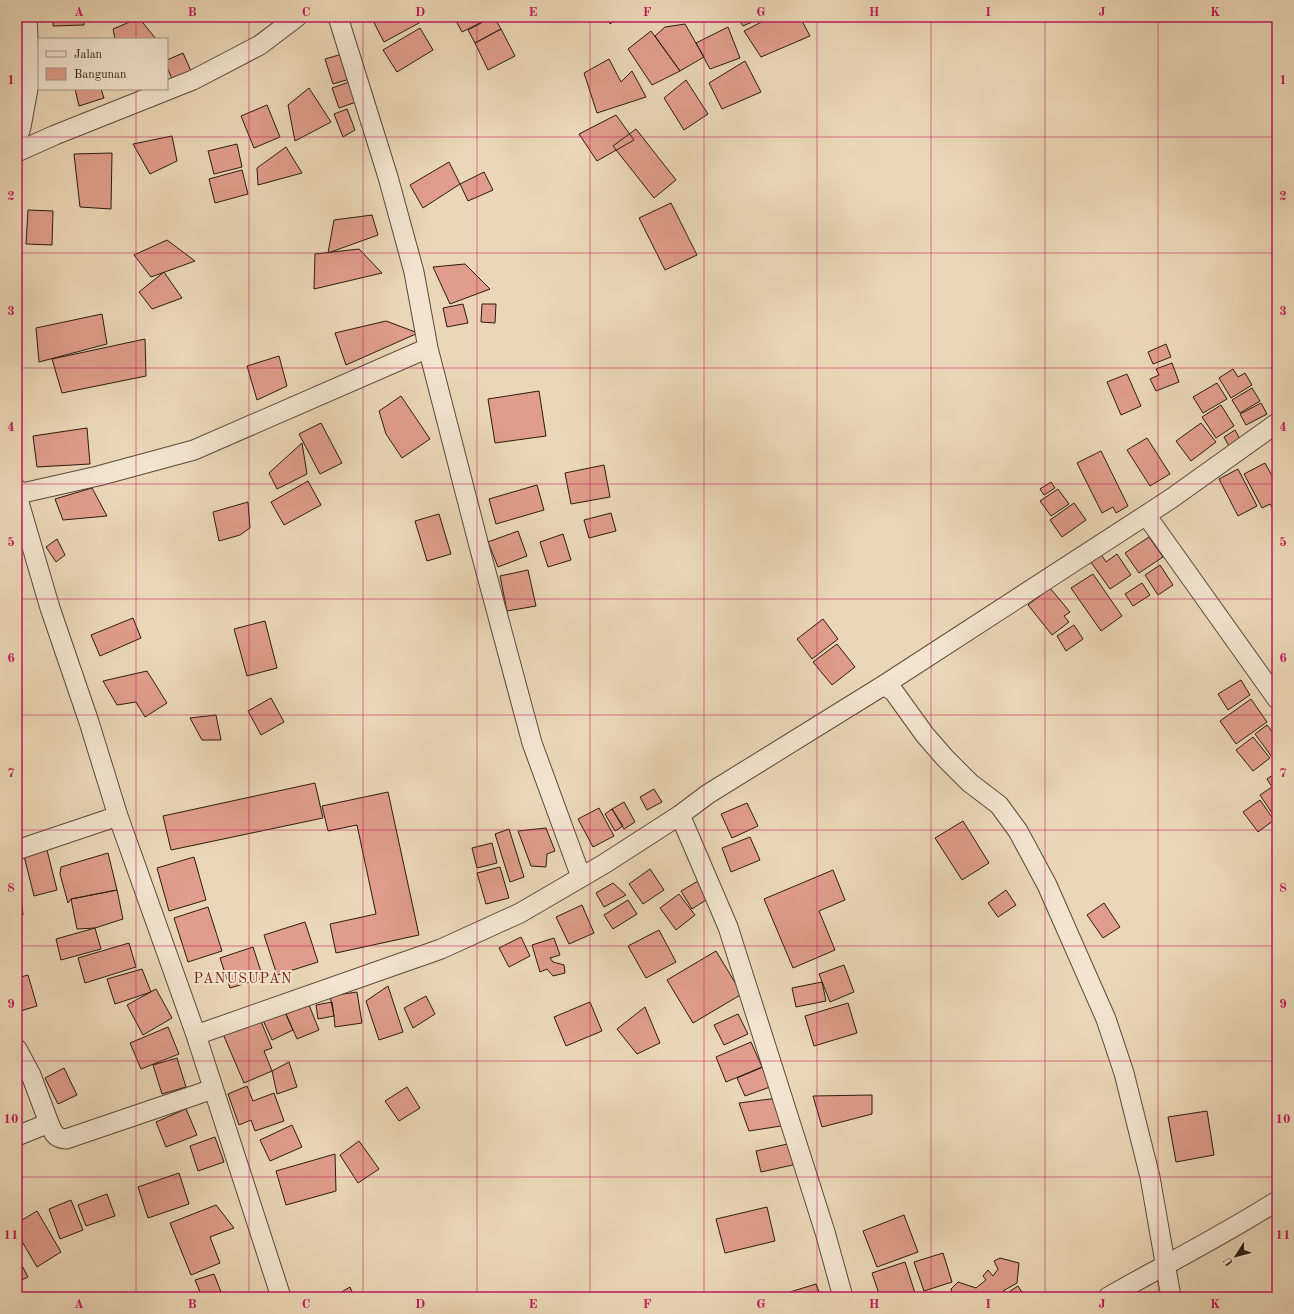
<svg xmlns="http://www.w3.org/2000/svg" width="1294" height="1314" viewBox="0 0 1294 1314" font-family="'Old Standard TT',serif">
	<rect width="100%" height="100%" fill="#ebd7b7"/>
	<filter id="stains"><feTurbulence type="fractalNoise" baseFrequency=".005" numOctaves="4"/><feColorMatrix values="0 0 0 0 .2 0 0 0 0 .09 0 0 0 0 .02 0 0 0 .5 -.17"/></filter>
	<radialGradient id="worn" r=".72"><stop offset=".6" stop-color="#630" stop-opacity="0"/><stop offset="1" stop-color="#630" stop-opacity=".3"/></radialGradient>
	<path fill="#e09d8b" stroke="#2a1b10" d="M 53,17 L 84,17 L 84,25 L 53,26 Z
		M 371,17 L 430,17 L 384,42 Z
		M 461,17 L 483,17 L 486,20 L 462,32 L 455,19 Z
		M 492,17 L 494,17 L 501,29 L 475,43 L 468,30 Z
		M 608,17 L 620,17 L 610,24 Z
		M 737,17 L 763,17 L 743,26 Z
		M 771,17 L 800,17 L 810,36 L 761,57 L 744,31 Z
		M 139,18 L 156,39 L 115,39 L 113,29 Z
		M 685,24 L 704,57 L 680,71 L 655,36 L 665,27 Z
		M 728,27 L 740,58 L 710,69 L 696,43 Z
		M 420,28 L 433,50 L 397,72 L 383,50 Z
		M 501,29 L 515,56 L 488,70 L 475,43 Z
		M 651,31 L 680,71 L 652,85 L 628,49 Z
		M 183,53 L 191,71 L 172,79 L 167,67 L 167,60 Z
		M 346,53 L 353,78 L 333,84 L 325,59 Z
		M 609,59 L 621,82 L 632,71 L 646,97 L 597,113 L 584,73 Z
		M 745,61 L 761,92 L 722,109 L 709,83 Z
		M 686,80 L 708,114 L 684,130 L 664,98 Z
		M 352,81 L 359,101 L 339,108 L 332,88 Z
		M 309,88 L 331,122 L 295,141 L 288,105 Z
		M 75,89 L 101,89 L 104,98 L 79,106 Z
		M 267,105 L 280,137 L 254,148 L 241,116 Z
		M 347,109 L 355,130 L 343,137 L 334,114 Z
		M 616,115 L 634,140 L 597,161 L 579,134 Z
		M 636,129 L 676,180 L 654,198 L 613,146 Z
		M 172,136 L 177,161 L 150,174 L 133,144 Z
		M 237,144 L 242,167 L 214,174 L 208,151 Z
		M 286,147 L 302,173 L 258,185 L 257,168 Z
		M 112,153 L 111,209 L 80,207 L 74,154 Z
		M 449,162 L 460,184 L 423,208 L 410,185 Z
		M 242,170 L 248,194 L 215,203 L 209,179 Z
		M 484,172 L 493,190 L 468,201 L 460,184 Z
		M 671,203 L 697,255 L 665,270 L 639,218 Z
		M 28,210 L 53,211 L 52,245 L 26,244 Z
		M 372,215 L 378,235 L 328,253 L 334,220 Z
		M 167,240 L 195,261 L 151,277 L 134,255 Z
		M 359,249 L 382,273 L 314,289 L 315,254 Z
		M 465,264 L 490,289 L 450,304 L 433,267 Z
		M 164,272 L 182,298 L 152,309 L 139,292 Z
		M 463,304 L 468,323 L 447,327 L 443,308 Z
		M 482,304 L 496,304 L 495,323 L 481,322 Z
		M 102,314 L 107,344 L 39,362 L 36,328 Z
		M 386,321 L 418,333 L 346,365 L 335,333 Z
		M 145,339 L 146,376 L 62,393 L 52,359 Z
		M 1166,344 L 1171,357 L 1153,364 L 1148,352 Z
		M 279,356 L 287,386 L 257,400 L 247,366 Z
		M 1172,363 L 1179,382 L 1156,391 L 1150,379 L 1159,375 L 1156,369 Z
		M 1233,369 L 1238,377 L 1245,373 L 1252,385 L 1231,398 L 1219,378 Z
		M 1127,374 L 1141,406 L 1121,415 L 1107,382 Z
		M 1217,383 L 1227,399 L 1203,413 L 1193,397 Z
		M 1252,388 L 1260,401 L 1240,413 L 1232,400 Z
		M 539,391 L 546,436 L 495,443 L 488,399 Z
		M 401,396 L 430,439 L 402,458 L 386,434 L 379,411 Z
		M 1261,403 L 1267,414 L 1246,425 L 1240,414 Z
		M 1221,405 L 1234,426 L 1216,438 L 1202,417 Z
		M 321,423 L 342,463 L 320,474 L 299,434 Z
		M 1201,423 L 1216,442 L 1191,461 L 1176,441 Z
		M 87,428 L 90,464 L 37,467 L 33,436 Z
		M 1235,430 L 1240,439 L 1229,446 L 1224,437 Z
		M 1147,438 L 1170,474 L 1150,486 L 1127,450 Z
		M 302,443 L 307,474 L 277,489 L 269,473 Z
		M 1101,451 L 1128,506 L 1116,513 L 1113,507 L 1102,513 L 1077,463 Z
		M 1265,463 L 1277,485 L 1277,516 L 1270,504 L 1262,508 L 1244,474 Z
		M 604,465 L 610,497 L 571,504 L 565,473 Z
		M 1238,469 L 1257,506 L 1238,516 L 1219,479 Z
		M 308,481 L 321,505 L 284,525 L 271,502 Z
		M 1051,482 L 1055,488 L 1044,495 L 1040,489 Z
		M 537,485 L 544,510 L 496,524 L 489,499 Z
		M 92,488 L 107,516 L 63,520 L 55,499 Z
		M 1058,489 L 1069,504 L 1051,516 L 1040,501 Z
		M 248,502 L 250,528 L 240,535 L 219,541 L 213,512 Z
		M 1074,503 L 1086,520 L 1062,537 L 1050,520 Z
		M 611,513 L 616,531 L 589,538 L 584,520 Z
		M 439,514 L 451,554 L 427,561 L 415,521 Z
		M 518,531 L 527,556 L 498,567 L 488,542 Z
		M 563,534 L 571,560 L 548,567 L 540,542 Z
		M 1149,537 L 1163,557 L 1139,573 L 1125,553 Z
		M 57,539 L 65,555 L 56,562 L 46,547 Z
		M 1099,551 L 1106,562 L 1117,554 L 1131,575 L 1110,589 L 1088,558 Z
		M 1160,565 L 1173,585 L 1158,595 L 1145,575 Z
		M 528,570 L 536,606 L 507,611 L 500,576 Z
		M 1093,574 L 1122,616 L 1101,631 L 1071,588 Z
		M 1142,583 L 1150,595 L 1133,606 L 1125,594 Z
		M 1050,588 L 1070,612 L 1064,616 L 1069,622 L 1052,635 L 1028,605 Z
		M 133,618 L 141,638 L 100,656 L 91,635 Z
		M 823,619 L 838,639 L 812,659 L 797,639 Z
		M 265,621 L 277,668 L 247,676 L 234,629 Z
		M 1074,625 L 1083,639 L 1066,651 L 1057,636 Z
		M 837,644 L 855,667 L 832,685 L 813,662 Z
		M 147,671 L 167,703 L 145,717 L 136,702 L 117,705 L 103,681 Z
		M 1241,680 L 1250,695 L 1228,710 L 1218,694 Z
		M 271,698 L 284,722 L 261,735 L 248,711 Z
		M 1251,699 L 1267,722 L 1236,744 L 1220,721 Z
		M 216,715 L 221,740 L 202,740 L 190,718 Z
		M 1267,725 L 1277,738 L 1277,753 L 1272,757 L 1255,734 Z
		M 1253,737 L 1270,758 L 1253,771 L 1236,750 Z
		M 1277,772 L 1277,819 L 1276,819 L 1260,795 L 1272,787 L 1267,779 Z
		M 315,783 L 323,818 L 171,850 L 163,816 Z
		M 654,789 L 662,802 L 647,810 L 640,797 Z
		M 388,792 L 419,935 L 336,953 L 330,924 L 376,914 L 357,825 L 328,831 L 322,806 Z
		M 1260,800 L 1274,820 L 1258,832 L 1243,812 Z
		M 624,802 L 635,822 L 624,829 L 612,809 Z
		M 747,803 L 758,826 L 732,838 L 721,814 Z
		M 599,808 L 614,836 L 593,847 L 578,819 Z
		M 612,809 L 623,826 L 615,831 L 605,814 Z
		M 963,821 L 989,863 L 962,880 L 935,838 Z
		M 546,828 L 555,851 L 547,854 L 546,867 L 531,866 L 518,831 Z
		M 509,829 L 524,877 L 510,882 L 495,834 Z
		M 750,837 L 760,860 L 731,872 L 722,848 Z
		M 492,843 L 497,863 L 477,868 L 472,848 Z
		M 47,850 L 57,890 L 34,896 L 24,856 Z
		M 108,853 L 117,890 L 71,899 L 68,903 L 60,874 L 61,867 Z
		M 194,857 L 206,900 L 169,911 L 157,868 Z
		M 500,867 L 509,898 L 486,904 L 477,873 Z
		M 650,869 L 664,890 L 643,904 L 629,884 Z
		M 833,870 L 845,900 L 819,911 L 835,950 L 793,968 L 764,899 Z
		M 698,881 L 709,898 L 692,909 L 681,891 Z
		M 613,883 L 626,895 L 604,907 L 596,893 Z
		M 17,885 L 20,885 L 23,915 L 17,916 Z
		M 117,890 L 123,919 L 95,928 L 77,929 L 71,899 Z
		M 1006,890 L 1016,905 L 998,917 L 988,903 Z
		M 679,894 L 695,915 L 676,930 L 660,908 Z
		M 628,900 L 637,914 L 613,929 L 604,915 Z
		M 1104,903 L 1120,927 L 1103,938 L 1087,915 Z
		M 582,905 L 594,933 L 569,944 L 556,917 Z
		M 208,907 L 222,951 L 188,962 L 174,918 Z
		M 305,922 L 318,962 L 277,975 L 264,935 Z
		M 95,928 L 101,949 L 61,960 L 56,939 Z
		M 659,930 L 676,962 L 646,978 L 628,946 Z
		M 521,937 L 530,956 L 509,967 L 499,948 Z
		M 554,938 L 560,955 L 550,958 L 553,962 L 564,965 L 565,973 L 553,976 L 547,969 L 540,972 L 532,945 Z
		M 129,943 L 136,967 L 85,983 L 78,958 Z
		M 253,947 L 263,978 L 230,988 L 220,958 Z
		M 716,951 L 742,994 L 693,1023 L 667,980 Z
		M 844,965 L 854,992 L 830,1002 L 819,974 Z
		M 142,969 L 151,992 L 115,1004 L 107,979 Z
		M 28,975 L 37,1006 L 17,1012 L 17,978 Z
		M 822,982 L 826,1001 L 796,1007 L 792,988 Z
		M 388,986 L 403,1032 L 379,1040 L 366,1001 Z
		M 156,989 L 172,1018 L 143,1035 L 127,1005 Z
		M 357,992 L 362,1023 L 335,1027 L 334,1016 L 330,996 Z
		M 426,996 L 435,1014 L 413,1028 L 404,1008 Z
		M 332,1002 L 334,1016 L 318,1019 L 316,1005 Z
		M 590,1002 L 602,1031 L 566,1046 L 554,1017 Z
		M 848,1003 L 857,1033 L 814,1046 L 805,1016 Z
		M 309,1005 L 319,1030 L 297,1039 L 286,1014 Z
		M 645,1007 L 660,1043 L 637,1054 L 617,1029 Z
		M 283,1008 L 293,1030 L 272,1040 L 262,1018 Z
		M 738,1014 L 748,1034 L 724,1045 L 714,1025 Z
		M 260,1019 L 272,1048 L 264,1051 L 272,1071 L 244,1083 L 223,1034 Z
		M 168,1027 L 179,1054 L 141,1069 L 130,1043 Z
		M 751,1042 L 762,1067 L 726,1082 L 716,1057 Z
		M 177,1058 L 186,1087 L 162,1094 L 153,1065 Z
		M 289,1062 L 297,1087 L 277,1094 L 272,1071 Z
		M 763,1067 L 770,1087 L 745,1096 L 737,1078 Z
		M 64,1068 L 77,1095 L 58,1104 L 45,1078 Z
		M 247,1086 L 253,1101 L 274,1093 L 284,1121 L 255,1131 L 251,1120 L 239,1125 L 228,1094 Z
		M 407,1087 L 420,1108 L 399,1121 L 385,1101 Z
		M 872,1095 L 872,1114 L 822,1127 L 813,1096 Z
		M 778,1098 L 781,1126 L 749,1131 L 739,1103 Z
		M 186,1109 L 197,1135 L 166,1147 L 156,1122 Z
		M 1207,1111 L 1214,1155 L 1176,1162 L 1168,1117 Z
		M 292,1125 L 302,1147 L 270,1161 L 260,1140 Z
		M 215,1137 L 224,1162 L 198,1171 L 190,1146 Z
		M 359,1141 L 379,1169 L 358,1183 L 340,1155 Z
		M 792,1143 L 797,1164 L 761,1172 L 756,1151 Z
		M 335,1154 L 336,1191 L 286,1205 L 276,1171 Z
		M 179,1173 L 189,1204 L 148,1218 L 138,1187 Z
		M 107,1194 L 115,1216 L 86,1226 L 78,1205 Z
		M 71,1200 L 83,1230 L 60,1239 L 49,1209 Z
		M 216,1205 L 234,1228 L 210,1237 L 220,1263 L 191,1275 L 170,1223 Z
		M 767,1207 L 775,1241 L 725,1253 L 716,1219 Z
		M 37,1211 L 61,1252 L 37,1267 L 17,1233 L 17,1223 Z
		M 904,1215 L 918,1252 L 877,1267 L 863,1231 Z
		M 943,1253 L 952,1282 L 924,1291 L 914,1262 Z
		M 17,1256 L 28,1277 L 17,1282 Z
		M 1000,1258 L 1019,1263 L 1017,1283 L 1003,1291 L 1006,1294 L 1018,1286 L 1025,1297 L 953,1297 L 951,1289 L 958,1282 L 976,1288 L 986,1280 L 983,1276 L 988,1270 L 993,1276 L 998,1269 L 994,1261 Z
		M 905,1262 L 915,1293 L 903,1297 L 880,1297 L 872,1273 Z
		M 214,1274 L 223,1297 L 202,1297 L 195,1280 Z
		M 816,1284 L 821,1297 L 792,1297 L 790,1292 Z
		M 350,1287 L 354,1297 L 333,1297 Z
		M 790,1292 L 792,1297 L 777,1297 Z"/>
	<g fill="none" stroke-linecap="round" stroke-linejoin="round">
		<defs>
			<path id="minor" d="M 338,17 L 388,177 L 414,272 L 428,348 L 479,546 L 532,743 L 581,877
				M 17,139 L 21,127 L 30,78 L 27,17
				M 17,152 L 55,135 L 193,80 L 260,45 L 297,17
				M 17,489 L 20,506 L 50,608 L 89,722 L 118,816 L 196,1035 L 281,1297
				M 18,494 L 98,476 L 194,450 L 428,348
				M 1146,515 L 1277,699
				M 884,685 L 894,692 L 925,735 L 945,758 L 970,783 L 999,805 L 1018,831 L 1047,885 L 1106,1019 L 1124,1073 L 1150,1177 L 1171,1297
				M 680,815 L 728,927 L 825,1232 L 843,1297
				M 17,850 L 118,816
				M 196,1035 L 441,949 L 520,913 L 604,864 L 680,815 L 708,794 L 884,685 L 1146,515 L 1172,498 L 1277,423
				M 17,1049 L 31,1075 L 49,1123 C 53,1133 55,1138 66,1139 L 213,1089
				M 17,1136 L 49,1123
				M 1108,1297 C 1164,1265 1222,1236 1277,1201"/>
		</defs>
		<use href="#minor" stroke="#5a4a3a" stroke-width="21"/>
		<use href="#minor" stroke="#f2e5d0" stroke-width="19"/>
	</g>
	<path fill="none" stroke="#c2185b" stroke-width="1" stroke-opacity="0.55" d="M 136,17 L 136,39M 249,17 L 249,1297M 363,17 L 363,1297M 477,17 L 477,1297M 590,17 L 590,1297M 704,17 L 704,1297M 817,17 L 817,1297M 931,17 L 931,1297M 1045,17 L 1045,1297M 1158,17 L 1158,1297M 136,89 L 136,1297M 17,137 L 1277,137M 17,253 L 1277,253M 17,368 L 1277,368M 17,484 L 1277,484M 17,599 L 1277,599M 17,715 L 1277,715M 17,830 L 1277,830M 17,946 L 1277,946M 17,1061 L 1277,1061M 17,1177 L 1277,1177"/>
	<g text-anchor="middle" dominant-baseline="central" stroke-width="4" stroke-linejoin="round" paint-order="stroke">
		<g font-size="14" letter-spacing="1" fill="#7a1f14" stroke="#f2e5d0">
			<text x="243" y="979">PANUSUPAN</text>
		</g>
	</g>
	<rect width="1294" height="1314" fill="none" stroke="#ebd7b7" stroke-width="44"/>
	<rect x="38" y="38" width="130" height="52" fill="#f2e5d0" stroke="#a29483"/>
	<rect x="46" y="51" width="20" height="6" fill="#f2e5d0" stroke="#a29483"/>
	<text x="74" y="58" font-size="12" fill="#2a1b10">Jalan</text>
	<rect x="46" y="68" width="20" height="12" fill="#e09d8b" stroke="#a29483"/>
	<text x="74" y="78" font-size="12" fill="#2a1b10">Bangunan</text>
	<g transform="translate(1236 1256) rotate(234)" stroke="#f2e5d0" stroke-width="3" paint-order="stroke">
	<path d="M0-3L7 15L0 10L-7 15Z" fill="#2a1b10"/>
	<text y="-6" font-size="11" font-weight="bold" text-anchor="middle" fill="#2a1b10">U</text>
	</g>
	<rect x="22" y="22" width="1250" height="1270" fill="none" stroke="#c2185b" stroke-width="1.5"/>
	<g font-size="13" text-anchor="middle" font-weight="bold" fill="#c2185b">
		<text x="79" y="16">A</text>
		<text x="192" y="16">B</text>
		<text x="306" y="16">C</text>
		<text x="420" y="16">D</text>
		<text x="533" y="16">E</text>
		<text x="647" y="16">F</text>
		<text x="761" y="16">G</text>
		<text x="874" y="16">H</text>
		<text x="988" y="16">I</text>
		<text x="1102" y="16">J</text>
		<text x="1215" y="16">K</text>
		<text x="11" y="84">1</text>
		<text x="1283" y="84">1</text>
		<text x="11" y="200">2</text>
		<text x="1283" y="200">2</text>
		<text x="11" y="315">3</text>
		<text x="1283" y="315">3</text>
		<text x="11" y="431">4</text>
		<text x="1283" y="431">4</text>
		<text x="11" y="546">5</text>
		<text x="1283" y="546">5</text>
		<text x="11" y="662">6</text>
		<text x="1283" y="662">6</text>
		<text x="11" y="777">7</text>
		<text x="1283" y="777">7</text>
		<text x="11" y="892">8</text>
		<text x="1283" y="892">8</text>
		<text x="11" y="1008">9</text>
		<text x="1283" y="1008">9</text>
		<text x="11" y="1123">10</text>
		<text x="1283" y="1123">10</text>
		<text x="11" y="1239">11</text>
		<text x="1283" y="1239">11</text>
		<text x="79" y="1308">A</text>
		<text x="192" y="1308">B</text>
		<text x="306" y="1308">C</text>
		<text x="420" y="1308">D</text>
		<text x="533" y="1308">E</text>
		<text x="647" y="1308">F</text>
		<text x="761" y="1308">G</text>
		<text x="874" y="1308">H</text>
		<text x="988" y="1308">I</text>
		<text x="1102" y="1308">J</text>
		<text x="1215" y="1308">K</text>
	</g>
	<rect width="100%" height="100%" filter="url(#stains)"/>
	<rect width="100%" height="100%" fill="url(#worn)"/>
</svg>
